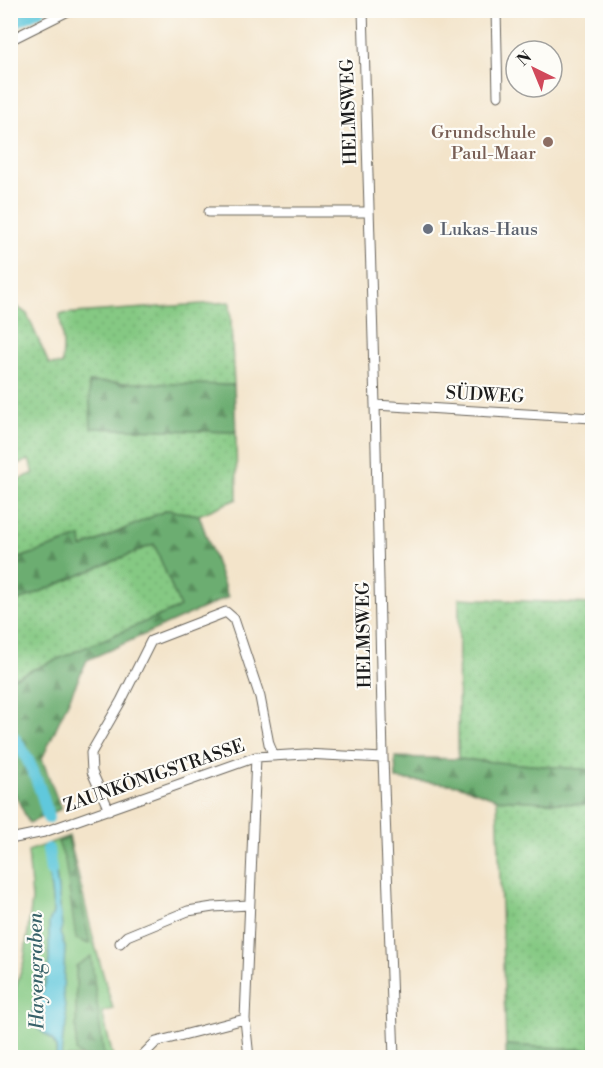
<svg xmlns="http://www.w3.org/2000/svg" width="603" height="1068" viewBox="0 0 603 1068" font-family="'Libre Bodoni',serif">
	<defs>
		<pattern id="grass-dots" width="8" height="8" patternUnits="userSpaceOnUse" patternTransform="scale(1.5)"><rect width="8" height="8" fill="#85c983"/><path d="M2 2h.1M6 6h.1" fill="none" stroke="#72ac71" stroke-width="1.8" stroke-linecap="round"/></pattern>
		<pattern id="forest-firs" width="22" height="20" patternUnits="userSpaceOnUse" patternTransform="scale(1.5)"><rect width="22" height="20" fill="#6cad71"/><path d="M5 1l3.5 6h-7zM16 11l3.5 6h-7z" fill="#588c5c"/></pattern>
	</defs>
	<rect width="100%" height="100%" fill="#fdfcf7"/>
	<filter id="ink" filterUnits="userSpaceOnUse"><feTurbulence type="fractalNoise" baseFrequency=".0167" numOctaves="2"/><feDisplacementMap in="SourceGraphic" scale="12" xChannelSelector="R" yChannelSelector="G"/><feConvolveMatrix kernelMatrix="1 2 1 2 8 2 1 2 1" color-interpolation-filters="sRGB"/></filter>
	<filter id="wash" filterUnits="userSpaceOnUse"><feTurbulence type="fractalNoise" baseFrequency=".008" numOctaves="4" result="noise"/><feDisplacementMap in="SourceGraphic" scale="24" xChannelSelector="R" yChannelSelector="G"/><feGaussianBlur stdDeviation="1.35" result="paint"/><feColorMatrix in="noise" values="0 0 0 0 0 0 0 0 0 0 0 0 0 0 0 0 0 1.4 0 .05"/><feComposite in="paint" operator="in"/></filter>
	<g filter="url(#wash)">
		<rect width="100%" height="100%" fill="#f3e4ca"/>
		<path fill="url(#grass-dots)" stroke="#507250" stroke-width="1.5" d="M 230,302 L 234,385 L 89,383 L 92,428 L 236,432 L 237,499 L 199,515 L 167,510 L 81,548 L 80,537 L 11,561 L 11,483 L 34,473 L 29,460 L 11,467 L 10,310 L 16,306 L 27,314 L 49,364 L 62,365 L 63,346 L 60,314 Z
			M 154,544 L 181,608 L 11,679 L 11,604 Z
			M 459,598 L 592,604 L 592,770 L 458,759 Z
			M 497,799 L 592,805 L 592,1050 L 506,1045 Z"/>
		<path fill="url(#forest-firs)" stroke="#446446" stroke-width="1.5" d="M 89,382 L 234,385 L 236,432 L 91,428 Z
			M 167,510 L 199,515 L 228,597 L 87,660 L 42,759 L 61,809 L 29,823 L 15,794 L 11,794 L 11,679 L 180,607 L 154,544 L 11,604 L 11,561 L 81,537 L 82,548 Z
			M 395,757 L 458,759 L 592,770 L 592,805 L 497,799 L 458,785 L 396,779 Z
			M 69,838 L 90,944 L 75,939 L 65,861 L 58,842 Z
			M 91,956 L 104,1057 L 83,1057 L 76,1052 L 76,966 Z
			M 506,1045 L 592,1050 L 592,1057 L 506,1057 Z"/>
		<path fill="#85c983" stroke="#507250" stroke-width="1.5" fill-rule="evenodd" d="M 69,836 L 94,942 L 113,1009 L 102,1012 L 113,1057 L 104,1057 L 91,956 L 76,966 L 76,1052 L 83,1057 L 61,1057 L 63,1036 L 67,1023 L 62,987 L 65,947 L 60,933 L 62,926 L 56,873 L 51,857 L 47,862 C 48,868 54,909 53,912 C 53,917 49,920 49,925 C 49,946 51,964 45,984 C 41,996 31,1004 32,1017 C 32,1034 60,1032 56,1057 L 11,1057 L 10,1006 L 24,961 L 32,900 L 28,851 ZM 68,838 L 90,943 L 89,944 L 76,939 L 65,861 L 58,842 Z"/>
		<path fill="#60c8dc" stroke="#3e727c" stroke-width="1.5" d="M 50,855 L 56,873 L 62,926 L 60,933 L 65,947 L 63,992 L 67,1023 L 63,1036 L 61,1057 L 56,1057 C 61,1033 32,1034 32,1017 C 31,1004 41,997 45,984 C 51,964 49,946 49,925 C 48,920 53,917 53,913 C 54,909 48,868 47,862 L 47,857 Z"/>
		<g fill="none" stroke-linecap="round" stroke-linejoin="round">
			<path stroke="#60c8dc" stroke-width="12" d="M 10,25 L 40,10
				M 10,733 C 28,753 43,792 48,818
				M 48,849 L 51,871"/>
		</g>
	</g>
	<g filter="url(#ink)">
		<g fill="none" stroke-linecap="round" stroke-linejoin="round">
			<defs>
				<path id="street" d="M 363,10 L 375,405 L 383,758 L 394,1058
					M 496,10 L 498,96
					M 10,40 L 70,10
					M 209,212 L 369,212
					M 375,405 L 592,418
					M 109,810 L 92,772 L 91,753 L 121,701 L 151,641 L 226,612 L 234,619 L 260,697 L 269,744 L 274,756
					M 10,839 L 44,832 L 256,757 L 305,754 L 383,758
					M 120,943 L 127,936 L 188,911 L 213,907 L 249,905
					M 140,1058 L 156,1042 L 245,1019
					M 249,1058 L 245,1019 L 256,757"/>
			</defs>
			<use href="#street" stroke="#676259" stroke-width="11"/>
			<use href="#street" stroke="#fff" stroke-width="9"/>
		</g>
	</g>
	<circle fill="#8d6e63" stroke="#fdfcf7" stroke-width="2" cx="548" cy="142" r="6"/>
	<circle fill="#6b7280" stroke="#fdfcf7" stroke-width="2" cx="428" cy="229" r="6"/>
	<g text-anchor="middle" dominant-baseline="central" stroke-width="4.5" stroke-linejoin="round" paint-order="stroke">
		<g font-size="18" fill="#1c1c1c" stroke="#fdfcf7">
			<text transform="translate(349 112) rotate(-92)">HELMSWEG</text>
			<text transform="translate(485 395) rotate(3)">SÜDWEG</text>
			<text transform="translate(364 635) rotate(-91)">HELMSWEG</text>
			<text transform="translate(154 776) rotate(-19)">ZAUNKÖNIGSTRASSE</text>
		</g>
		<g font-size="18" fill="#785e54" stroke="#fdfcf7" text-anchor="end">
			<text x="536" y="132">Grundschule<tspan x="536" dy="21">Paul-Maar</tspan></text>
		</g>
		<g font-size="18" fill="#5b616d" stroke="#fdfcf7" text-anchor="start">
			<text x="440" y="229">Lukas-Haus</text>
		</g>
		<g font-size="20" font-style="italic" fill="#376169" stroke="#fdfcf7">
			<text transform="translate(37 971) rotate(-91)">Hayengraben</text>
		</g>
	</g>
	<rect width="603" height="1068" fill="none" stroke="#fdfcf7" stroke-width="36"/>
	<g transform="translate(534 69) rotate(317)"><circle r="28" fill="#fdfcf7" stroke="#a3a29f" stroke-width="1.5"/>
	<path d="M0-4.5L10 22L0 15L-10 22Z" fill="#d1495b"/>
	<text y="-9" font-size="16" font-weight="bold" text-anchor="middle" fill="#1c1c1c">N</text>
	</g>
</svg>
